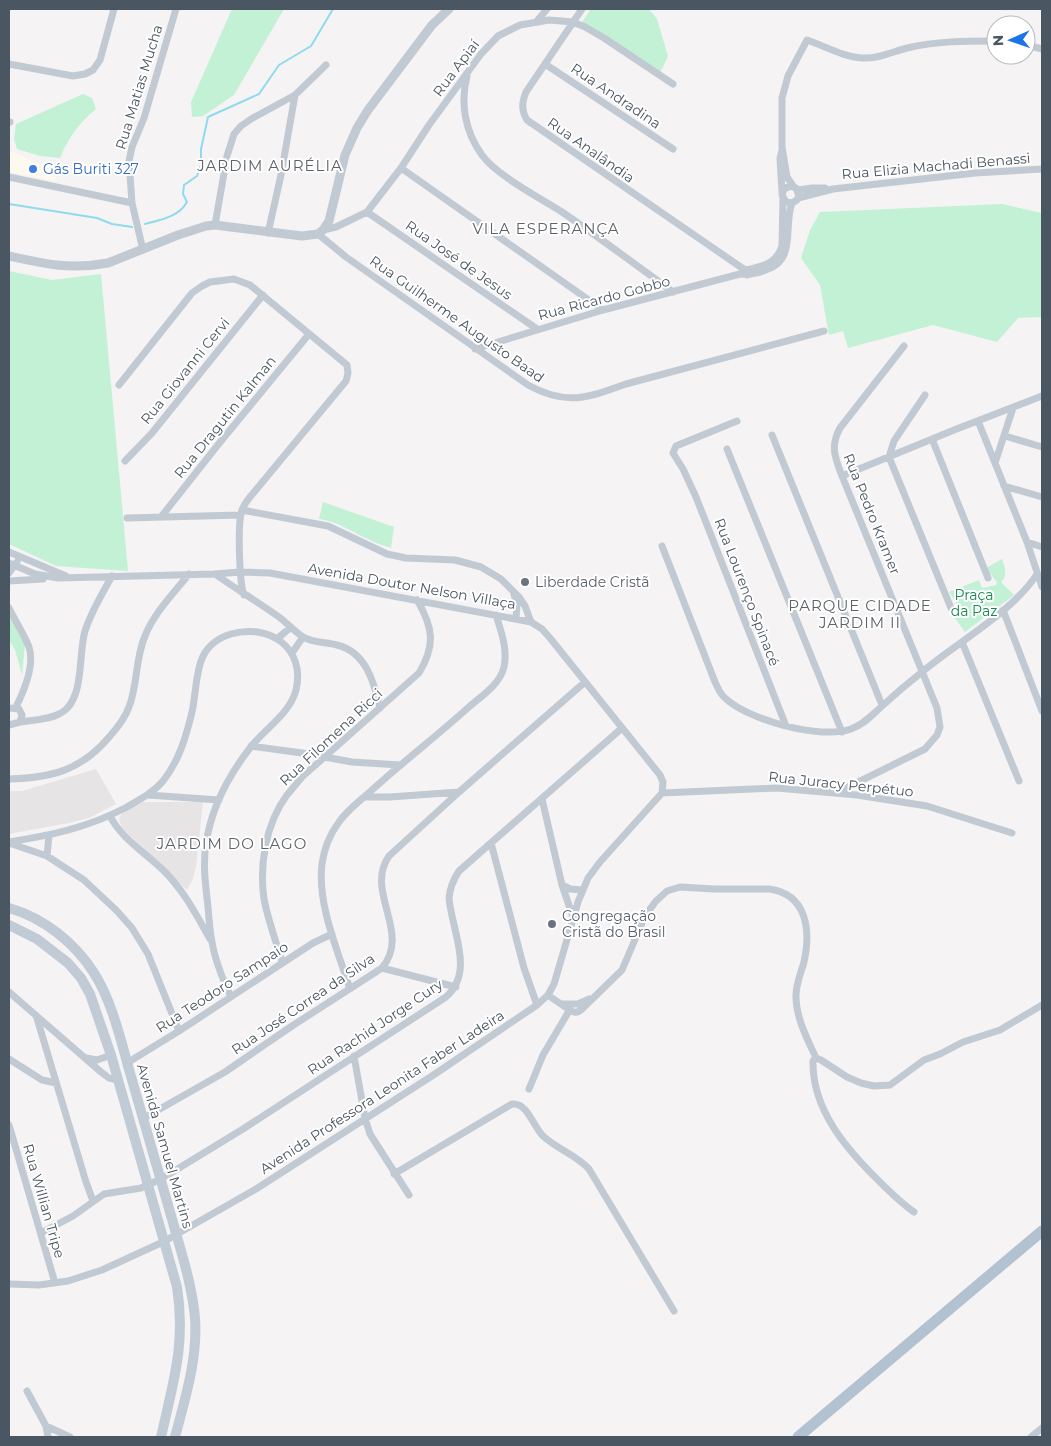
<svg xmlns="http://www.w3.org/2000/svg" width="1051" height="1446" viewBox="0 0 1051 1446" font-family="Montserrat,sans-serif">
	<rect width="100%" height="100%" fill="#f5f3f3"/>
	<path fill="#fdf9ef" d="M 9,151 L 19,154 L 35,163 L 58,165 L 55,181 L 9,172 Z"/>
	<path fill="#e6e4e5" d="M 96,769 L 116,804 L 89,818 L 69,823 L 9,834 L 9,791 L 22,791 Z
		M 143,802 L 203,802 L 196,867 L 192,881 L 187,890 L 122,828 L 119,819 L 122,813 Z"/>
	<path fill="#c3f1d5" d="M 232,9 L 284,9 L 234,95 L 203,116 L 192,117 L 191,102 Z
		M 591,9 L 649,9 L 657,19 L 668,56 L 660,73 L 582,22 Z
		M 83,94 L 92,98 L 96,109 C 79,123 68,138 60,158 L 40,156 L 17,149 L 14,139 L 16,124 Z
		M 1002,204 L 1042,213 L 1042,317 L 1018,318 L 997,342 L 933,325 L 848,348 L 843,331 L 829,335 L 820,285 L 801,258 L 810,230 L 820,212 Z
		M 9,271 L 52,280 L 101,274 L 128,571 L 56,566 L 9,544 Z
		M 323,502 L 394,527 L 391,548 C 383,545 375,543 368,539 C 352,532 337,521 319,519 Z
		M 1002,559 C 1005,568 1008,575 1001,582 L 1014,595 L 965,632 L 954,617 L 958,610 L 955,601 L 949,592 L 979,580 L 982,588 L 996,585 L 997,582 L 988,571 L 988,567 Z
		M 9,616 L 25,644 L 22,675 L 15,650 L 9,640 Z"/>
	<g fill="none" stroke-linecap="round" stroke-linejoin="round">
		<path stroke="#90daee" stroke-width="2" d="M 9,204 L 97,218 L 112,224 L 132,227
			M 145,224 C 160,220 179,217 187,202 L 183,194 L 184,185 L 197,176 L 201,165 L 201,149 L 208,117 L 259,94 L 279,65 L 311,46 L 333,9"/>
		<path stroke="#c1cad2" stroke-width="7" d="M 582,9 L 526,92 C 522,102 521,110 527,120 L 745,270 L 747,275
			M 537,21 L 547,9
			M 1026,45 L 1042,49
			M 9,64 L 73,76 L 85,74 L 93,70 L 100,60 L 114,9
			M 545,64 L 673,149
			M 467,76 C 460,103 465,132 482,155 C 496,175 540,198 562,212 C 600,238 636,265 673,292
			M 9,122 L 10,122
			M 782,150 L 780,158 L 782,192
			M 401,168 L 603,310
			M 9,177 L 132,203
			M 793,186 L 787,177 L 782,147 L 782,98 L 788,76 L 807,40 C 825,46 843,57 862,58 C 878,59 892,52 907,48 C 936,41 966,41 996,41
			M 798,190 L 812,188 L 825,188
			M 798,198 L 833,189 L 975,173 L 1042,169
			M 367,212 L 537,329
			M 215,225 L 227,156 L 234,134 L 241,126 L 251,119 L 295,95
			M 323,230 L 336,227 L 367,212 L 401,168 L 429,125 L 481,54 L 498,36 L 520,25 L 549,20 L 573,22 L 585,27 L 604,38 L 673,84
			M 268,233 L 281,175 L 295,95 L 326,65
			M 318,234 L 346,257 L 528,385 C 566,406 587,398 626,384 L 824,331
			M 143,250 L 132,203 L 129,161 L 132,147 L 144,118 L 176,9
			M 742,273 L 745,270 C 761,267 777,264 782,246 L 783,197
			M 475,349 L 603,310 L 740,274 C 749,275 758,273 766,270 C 797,260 783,227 792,203 L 797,200 L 799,196 L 796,188 L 790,186 L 784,189 L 782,195 L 786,202 L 792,203
			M 119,385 L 192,293 L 202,286 L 210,282 L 234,279 L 250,285 L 347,365 L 348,373 L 346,381 L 250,497 C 246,502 242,507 241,514 C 238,527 239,582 244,595
			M 925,395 L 894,441 L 889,457 L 951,608
			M 737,421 L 676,446 L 673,453 L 683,469 L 696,497 L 786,726
			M 978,421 L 1027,542 L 1042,587
			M 772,435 L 882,705
			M 1005,436 L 1042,447
			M 932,439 L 988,578
			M 727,449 L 842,732
			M 125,461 L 152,433 L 263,295
			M 995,463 L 1013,408
			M 842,476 L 954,430 L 1042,396
			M 1004,486 L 1042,497
			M 242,510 L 328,526 L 387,554 L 406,558 L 455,560 L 481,567 L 501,579 L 519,597 L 525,606 L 531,622
			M 161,517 L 217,446 L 309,334
			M 127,518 L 240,515
			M 1027,542 L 1042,547
			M 662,546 L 715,682 C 718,688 720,694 725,698 C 748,720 821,740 851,729 C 863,725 872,715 881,707 C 894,695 908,683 922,672 C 956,643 1013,612 1037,574
			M 9,552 L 66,576
			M 9,563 L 35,574 L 58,578 L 215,574 L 240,572 L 270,573 L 531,622 L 542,629 L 550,638 L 660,775 L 663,782 L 662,793
			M 9,573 L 17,562
			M 215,574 C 236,589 258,602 279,617 C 287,623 294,631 303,637 C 313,643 326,642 337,645 C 366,652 374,682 380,708
			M 9,581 L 43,579
			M 514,594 L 517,605 L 516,618
			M 9,608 C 15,621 24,634 29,647 C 35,665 24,691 16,707
			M 1003,610 L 1042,711
			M 278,638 L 291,627
			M 962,642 L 1019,781
			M 292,653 L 303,637
			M 9,708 L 19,709 L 22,715 L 20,722 L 9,725
			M 20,722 C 33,720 49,720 61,713 C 85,700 78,654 85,631 C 91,612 102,594 112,576
			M 251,746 L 302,753 L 352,762 L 400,765
			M 9,779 C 52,778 82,770 110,736 C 118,727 125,718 129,707 C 138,684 135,659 145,636 C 154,613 174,593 189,574
			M 662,793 L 777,788 L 857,795 L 927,806 L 1012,833
			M 836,793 L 925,749 L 937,735 L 940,727 L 937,708 L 842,476 C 835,458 830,446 840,428 L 904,346
			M 148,795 L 219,800
			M 364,797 L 390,797 L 459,792
			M 542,799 L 562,885 L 573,917
			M 110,816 C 122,840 149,855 167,874 C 185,893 197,916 210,939
			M 9,842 C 51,835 87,828 125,808 C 139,800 153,793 163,781 C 179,761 186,737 192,712 C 199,680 192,646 231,634 C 269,623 306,648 296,690 C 290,714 264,729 250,748 C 229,775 211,809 206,844 C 203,862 205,880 207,898 C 209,913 209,928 212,942 C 215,960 223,980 231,997
			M 9,843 L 47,856 L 84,880 L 117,911 L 132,928 L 148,954 L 179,1031
			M 491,843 L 524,968 L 537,1005
			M 47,856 L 49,835
			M 562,885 L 570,889 L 582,890
			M 282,962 C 276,941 268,920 264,899 C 259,865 266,823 287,795 C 292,789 297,783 302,777 L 419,673 C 436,645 433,627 417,600
			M 382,968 L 456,987
			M 350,989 C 338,951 317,904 322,864 C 324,849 330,834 339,822 C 347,810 361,800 372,790 C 404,761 438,735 470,706 C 483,695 500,684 504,667 C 508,650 501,631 496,615
			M 9,992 L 101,1072 L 109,1078 L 118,1080
			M 548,995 C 552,998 572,1012 574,1012 C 578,1013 580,1011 582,1009 L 622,970 L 645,916 L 656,901 L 667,891 L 680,887 L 714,889 L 769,889 C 807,894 811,930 804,962 C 801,973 796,983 796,996 C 796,1018 807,1038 816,1058 L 813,1061 C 812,1110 847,1150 880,1182 C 891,1193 901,1203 914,1212
			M 563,1004 L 578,1004 L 589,999
			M 36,1015 L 86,1182 L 93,1201
			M 354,1056 L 365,1118 L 370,1134 L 409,1195
			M 86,1058 L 97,1060 L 111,1055
			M 816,1058 L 821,1060 L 847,1077 L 861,1083 L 874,1086 L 890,1085 L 924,1060 L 940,1054 L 963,1042 L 1000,1030 L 1042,1005
			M 9,1059 L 42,1080 L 56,1083
			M 127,1063 L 179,1031 L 313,943 L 332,934
			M 529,1089 L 543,1055 L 569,1011
			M 144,1118 L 225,1072 L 292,1026 L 382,968 C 412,932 364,892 389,856 L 459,792 L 585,682
			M 9,1125 L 55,1283
			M 394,1174 L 512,1104 C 527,1102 533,1126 543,1136 C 557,1149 576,1155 589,1169 L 674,1311
			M 41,1233 L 73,1216 L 104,1194 L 141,1188 L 161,1179 L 243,1129 L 446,997 C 475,971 452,932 449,898 C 450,887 453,880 459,871 L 622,728
			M 9,1284 L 39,1285 L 68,1281 L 102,1270 L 163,1242 L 256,1189 L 435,1074 L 537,1005 L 548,995 L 554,984 L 578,902 L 588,878 L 600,862 L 662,793
			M 27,1391 L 46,1426 L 48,1437
			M 46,1426 L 70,1437
			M 1031,1437 L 1042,1428"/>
		<path stroke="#c1cad2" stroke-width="9" d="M 9,256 C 45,264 70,270 108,263 L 178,235 L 206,226 L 215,225 L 302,236 L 318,234 L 323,230 L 329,221 L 345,155 L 357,128 L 368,110 L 432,25 L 449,9"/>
		<path stroke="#c1cbd6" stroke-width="10" d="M 9,908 C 44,918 75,943 94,973 C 112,1001 121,1041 130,1073 C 144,1121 158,1170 172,1219 C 181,1252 192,1284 195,1318 C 198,1358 185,1399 175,1437
			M 9,925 L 37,939 L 68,963 L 81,978 L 90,994 L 111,1055 L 177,1287 C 186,1344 173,1383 161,1437"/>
		<path stroke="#b3c2d1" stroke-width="11" d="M 798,1437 L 1042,1231"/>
	</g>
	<circle fill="#3f7fe0" stroke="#fff" stroke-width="2" cx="33" cy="169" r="5"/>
	<g fill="#6b7280" stroke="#fff" stroke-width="2">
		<circle cx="525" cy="582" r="5"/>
		<circle cx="552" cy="924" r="5"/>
	</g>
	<g text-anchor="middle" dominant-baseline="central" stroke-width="4" stroke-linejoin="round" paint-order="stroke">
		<g font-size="14" fill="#4a5661" stroke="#fff">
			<text transform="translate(456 68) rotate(-53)">Rua Apiaí</text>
			<text transform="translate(139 87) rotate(-73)">Rua Matias Mucha</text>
			<text transform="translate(616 96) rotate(34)">Rua Andradina</text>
			<text transform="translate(591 150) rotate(35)">Rua Analândia</text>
			<text transform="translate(936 166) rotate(-5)">Rua Elizia Machadi Benassi</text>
			<text transform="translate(459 260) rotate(35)">Rua José de Jesus</text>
			<text transform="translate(604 298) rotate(-15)">Rua Ricardo Gobbo</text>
			<text transform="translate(457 319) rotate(35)">Rua Guilherme Augusto Baad</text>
			<text transform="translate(185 371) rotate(-51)">Rua Giovanni Cervi</text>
			<text transform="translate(225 417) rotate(-51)">Rua Dragutin Kalman</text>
			<text transform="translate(872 514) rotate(68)">Rua Pedro Kramer</text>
			<text transform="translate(412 586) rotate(10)">Avenida Doutor Nelson Villaça</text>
			<text transform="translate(747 592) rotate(69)">Rua Lourenço Spinacé</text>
			<text transform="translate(331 737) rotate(-43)">Rua Filomena Ricci</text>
			<text transform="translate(841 784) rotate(6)">Rua Juracy Perpétuo</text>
			<text transform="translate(222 987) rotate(-33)">Rua Teodoro Sampaio</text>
			<text transform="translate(303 1004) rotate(-34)">Rua José Correa da Silva</text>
			<text transform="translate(375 1027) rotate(-34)">Rua Rachid Jorge Cury</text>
			<text transform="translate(382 1092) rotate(-33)">Avenida Professora Leonita Faber Ladeira</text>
			<text transform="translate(165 1146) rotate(74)">Avenida Samuel Martins</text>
			<text transform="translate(44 1201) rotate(74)">Rua Willian Tripe</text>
		</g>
		<g font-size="14" fill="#366cbe" stroke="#fff" text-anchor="start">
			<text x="43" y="169">Gás Buriti 327</text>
		</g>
		<g font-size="14" fill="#5b616d" stroke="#fff" text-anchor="start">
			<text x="535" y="582">Liberdade Cristã</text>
			<text x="562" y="916">Congregação<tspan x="562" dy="16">Cristã do Brasil</tspan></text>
		</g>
		<g font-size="14" fill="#17864f" stroke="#fff">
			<text x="974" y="595">Praça<tspan x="974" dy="16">da Paz</tspan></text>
		</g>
		<g font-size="15" letter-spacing="1" fill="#5f6368" stroke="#fff">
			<text x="270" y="165">JARDIM AURÉLIA</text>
			<text x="546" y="228">VILA ESPERANÇA</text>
			<text x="860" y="605">PARQUE CIDADE<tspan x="860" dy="17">JARDIM II</tspan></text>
			<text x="232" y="843">JARDIM DO LAGO</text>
		</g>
	</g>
	<rect width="1051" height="1446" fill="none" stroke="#4a5661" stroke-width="20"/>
	<g transform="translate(1011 40) rotate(268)"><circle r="24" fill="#ffffff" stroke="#b7bbc0"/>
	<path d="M0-4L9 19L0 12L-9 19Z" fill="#1a73e8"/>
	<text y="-8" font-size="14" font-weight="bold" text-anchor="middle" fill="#4a5661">N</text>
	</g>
</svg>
